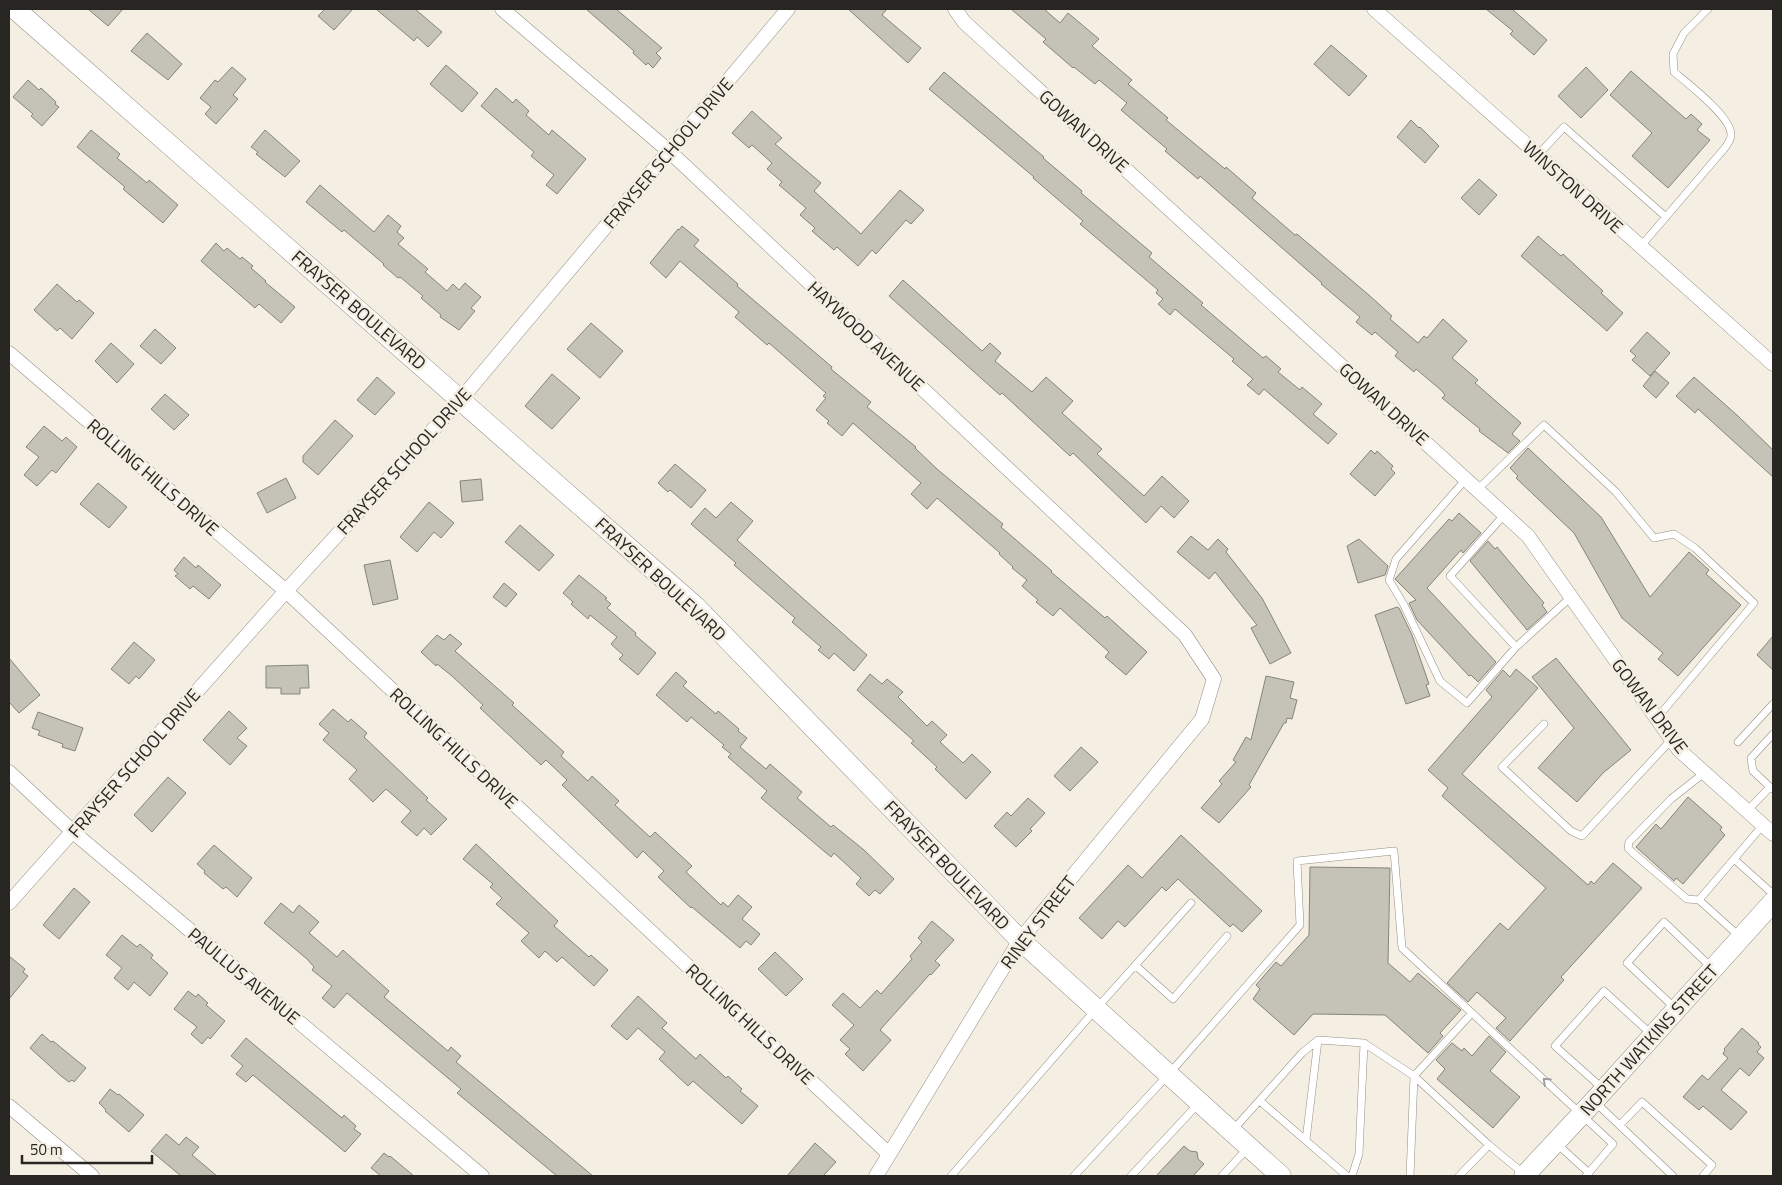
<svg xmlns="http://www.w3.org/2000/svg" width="1782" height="1185" viewBox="0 0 1782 1185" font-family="'Titillium Web',sans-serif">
	<rect width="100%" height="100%" fill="#f4eee3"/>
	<path fill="#c5c3b8" stroke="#86857a" d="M 88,9 L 123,9 L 108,26 Z
		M 325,9 L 353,9 L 334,30 L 318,16 Z
		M 376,9 L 415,9 L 442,32 L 428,47 L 417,37 L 414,41 Z
		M 586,9 L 616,9 L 662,48 L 656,53 L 661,58 L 653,68 L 648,63 L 646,65 L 633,53 L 634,51 Z
		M 848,9 L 887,9 L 882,15 L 921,48 L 908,63 Z
		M 1011,9 L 1044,9 L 1060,23 L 1068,13 L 1099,39 L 1092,46 L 1132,80 L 1128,84 L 1168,118 L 1166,120 L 1225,169 L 1226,167 L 1256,193 L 1252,198 L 1295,235 L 1297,234 L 1370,296 L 1392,316 L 1390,319 L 1418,343 L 1424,336 L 1427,338 L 1443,319 L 1467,341 L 1452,358 L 1478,380 L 1475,383 L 1521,423 L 1512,434 L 1520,441 L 1508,453 L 1479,431 L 1480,429 L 1442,398 L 1445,395 L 1441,390 L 1416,369 L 1414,372 L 1395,356 L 1398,352 L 1375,332 L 1372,335 L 1356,322 L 1360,317 L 1321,284 L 1322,283 L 1200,176 L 1198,179 L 1165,151 L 1167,149 L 1121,110 L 1127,103 L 1099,80 L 1095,84 L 1074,67 L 1073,68 L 1043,42 L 1046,39 Z
		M 1486,9 L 1512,9 L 1547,40 L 1534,55 L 1510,34 L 1513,31 Z
		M 147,33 L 182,64 L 168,80 L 131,51 Z
		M 1331,45 L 1367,76 L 1349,96 L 1314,64 Z
		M 446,65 L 478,93 L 462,112 L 430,84 Z
		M 232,67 L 246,79 L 233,95 L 238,99 L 216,124 L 205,114 L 211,107 L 200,98 L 215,80 L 218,82 Z
		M 1586,67 L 1608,90 L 1581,118 L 1558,96 Z
		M 1631,71 L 1686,119 L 1691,114 L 1702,124 L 1697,130 L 1710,140 L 1668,188 L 1632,156 L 1652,133 L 1610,95 Z
		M 944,72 L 1044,157 L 1043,158 L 1082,191 L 1081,193 L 1152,253 L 1149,257 L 1203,303 L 1201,305 L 1263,358 L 1266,356 L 1281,369 L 1278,372 L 1300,390 L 1302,387 L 1322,404 L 1313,414 L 1337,434 L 1328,444 L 1264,389 L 1259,395 L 1247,385 L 1253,379 L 1232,361 L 1234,359 L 1175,309 L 1170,315 L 1158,304 L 1163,299 L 1156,293 L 1158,290 L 1080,224 L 1083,221 L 1033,178 L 1034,177 L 929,89 Z
		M 28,80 L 39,90 L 41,88 L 56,102 L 55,104 L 59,107 L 42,126 L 31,116 L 33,114 L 13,97 Z
		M 496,88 L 513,103 L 516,99 L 529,111 L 526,115 L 549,135 L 552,130 L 586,159 L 557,194 L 546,185 L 554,175 L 531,156 L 534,152 L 481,106 Z
		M 752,111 L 782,138 L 775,144 L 821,183 L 814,191 L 861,234 L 900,190 L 924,210 L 911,224 L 906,220 L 876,254 L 872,250 L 858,266 L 837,247 L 834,250 L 812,231 L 815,228 L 800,215 L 806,208 L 779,185 L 782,182 L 767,169 L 772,163 L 752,145 L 749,148 L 732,133 Z
		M 1411,120 L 1419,128 L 1420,127 L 1439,146 L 1425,163 L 1397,137 Z
		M 91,130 L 120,154 L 117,158 L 147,183 L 149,180 L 178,205 L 163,223 L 123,189 L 125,187 L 77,147 Z
		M 265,130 L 300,161 L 285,177 L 256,154 L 258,152 L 251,147 Z
		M 1479,179 L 1497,195 L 1479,215 L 1461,198 Z
		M 320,185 L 374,232 L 388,215 L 401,226 L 397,232 L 404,238 L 398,244 L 428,269 L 425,272 L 447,291 L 453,284 L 459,290 L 465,283 L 481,297 L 471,308 L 475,311 L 459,330 L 440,317 L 441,315 L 421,298 L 423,296 L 400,277 L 398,278 L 383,265 L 384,264 L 344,230 L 342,232 L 306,202 Z
		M 682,226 L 699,240 L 694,246 L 738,284 L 737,286 L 832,367 L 831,369 L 871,402 L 867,407 L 916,447 L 915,448 L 937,469 L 1003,524 L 1001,527 L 1052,571 L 1051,572 L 1105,618 L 1107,616 L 1147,652 L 1126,675 L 1105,657 L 1109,652 L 1060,608 L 1053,616 L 1036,602 L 1038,600 L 1022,586 L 1027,580 L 1012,568 L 1013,567 L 999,554 L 1000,553 L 937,498 L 927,509 L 911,494 L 921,483 L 853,423 L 842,436 L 827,423 L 829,421 L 816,410 L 826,398 L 823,396 L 826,393 L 769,343 L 767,345 L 735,317 L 739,312 L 680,261 L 666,278 L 650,263 L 678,229 L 679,230 Z
		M 1538,236 L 1561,256 L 1563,254 L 1578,268 L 1603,291 L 1601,293 L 1623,313 L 1607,331 L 1521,256 Z
		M 216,243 L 224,251 L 227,248 L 240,259 L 242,257 L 253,266 L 251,268 L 266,281 L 265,282 L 295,307 L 281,323 L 259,304 L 255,308 L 201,261 Z
		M 903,280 L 982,351 L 990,343 L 1001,353 L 995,361 L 1032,392 L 1046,377 L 1073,401 L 1062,413 L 1102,449 L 1097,454 L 1144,496 L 1162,476 L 1189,501 L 1174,518 L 1161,506 L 1146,523 L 1073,453 L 1070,456 L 1002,393 L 1000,395 L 889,296 Z
		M 57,284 L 77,302 L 79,300 L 94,313 L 72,339 L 60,328 L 57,331 L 34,310 Z
		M 591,323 L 623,351 L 600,378 L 567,349 Z
		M 155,329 L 176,348 L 161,364 L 140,346 Z
		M 1647,332 L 1670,353 L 1650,376 L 1632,360 L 1636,356 L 1630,351 Z
		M 111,343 L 134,364 L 117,383 L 95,361 Z
		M 1655,371 L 1669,383 L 1656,398 L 1643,386 Z
		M 552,374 L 580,398 L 552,429 L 525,406 Z
		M 377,377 L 395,393 L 375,415 L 357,400 Z
		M 1694,377 L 1738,416 L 1773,450 L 1773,477 L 1698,409 L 1695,413 L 1676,396 Z
		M 165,394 L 189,415 L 174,430 L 151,409 Z
		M 335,420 L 353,436 L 318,475 L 303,462 L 303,456 Z
		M 44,426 L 62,441 L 66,437 L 77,447 L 56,473 L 52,470 L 37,486 L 24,475 L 39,457 L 26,447 Z
		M 1528,448 L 1601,517 L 1650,597 L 1689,552 L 1709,570 L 1706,574 L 1741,605 L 1678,676 L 1658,659 L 1663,653 L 1622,618 L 1574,533 L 1516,478 L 1518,476 L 1510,468 Z
		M 1371,450 L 1375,454 L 1377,451 L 1393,466 L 1391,469 L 1395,473 L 1375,496 L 1350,474 Z
		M 675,464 L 706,490 L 691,508 L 670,490 L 668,492 L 658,483 Z
		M 286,478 L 296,498 L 267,513 L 257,493 Z
		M 481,479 L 483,500 L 462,502 L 460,481 Z
		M 98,483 L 127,507 L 109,528 L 80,504 Z
		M 429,502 L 454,523 L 441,538 L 434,532 L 417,552 L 400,537 Z
		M 731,502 L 753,521 L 737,540 L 867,655 L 854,671 L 834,653 L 829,659 L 818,650 L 821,647 L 792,622 L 795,618 L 734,565 L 736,563 L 691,524 L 705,508 L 716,518 Z
		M 1459,513 L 1481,533 L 1463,553 L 1461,550 L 1427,588 L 1496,662 L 1478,682 L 1471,675 L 1469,676 L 1417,620 L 1409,603 L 1416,600 L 1395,579 L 1449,519 L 1452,521 Z
		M 520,525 L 554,555 L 539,571 L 505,542 Z
		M 1191,536 L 1208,550 L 1218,539 L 1228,549 L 1226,552 L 1262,598 L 1291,653 L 1270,664 L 1251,628 L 1257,625 L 1215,572 L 1209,579 L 1177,552 Z
		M 1359,539 L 1388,566 L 1385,575 L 1358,583 L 1347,546 Z
		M 1488,541 L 1495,549 L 1497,547 L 1544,603 L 1542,605 L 1547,612 L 1527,630 L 1470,561 Z
		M 184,557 L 196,568 L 198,565 L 221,585 L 209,599 L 193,586 L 190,589 L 175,576 L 178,574 L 174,570 Z
		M 390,560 L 398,599 L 373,605 L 364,565 Z
		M 579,575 L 607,598 L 605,599 L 611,604 L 607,608 L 636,633 L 635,635 L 656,653 L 638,675 L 619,659 L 623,655 L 611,644 L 617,637 L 590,615 L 588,619 L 571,604 L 573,602 L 563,593 Z
		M 504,583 L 517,594 L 506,607 L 493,597 Z
		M 1397,607 L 1399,608 L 1412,635 L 1429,684 L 1426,685 L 1430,696 L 1406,704 L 1375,615 Z
		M 450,634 L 462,644 L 455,651 L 514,703 L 512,705 L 564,752 L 561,756 L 588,781 L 592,776 L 619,801 L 615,805 L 650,837 L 655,832 L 692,866 L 686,872 L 721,905 L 723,902 L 728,907 L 738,895 L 752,907 L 742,919 L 760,934 L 751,945 L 746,941 L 740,948 L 692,907 L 691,908 L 658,877 L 664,871 L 643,851 L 637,858 L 562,785 L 567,780 L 546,760 L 541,765 L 480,708 L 483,705 L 452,676 L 437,664 L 436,666 L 421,652 L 437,635 L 444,640 Z
		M 1773,636 L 1773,670 L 1757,655 Z
		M 134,642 L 155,660 L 139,679 L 136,676 L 129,684 L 111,669 Z
		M 9,658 L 40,695 L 19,713 L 9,702 Z
		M 1556,658 L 1631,750 L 1603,773 L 1577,802 L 1538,768 L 1574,728 L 1532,677 Z
		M 308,665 L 309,688 L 300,688 L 300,694 L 281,694 L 281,688 L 266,688 L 266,666 Z
		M 1516,669 L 1538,688 L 1462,774 L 1588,885 L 1591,881 L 1594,884 L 1613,863 L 1642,888 L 1561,977 L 1564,980 L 1510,1041 L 1496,1028 L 1506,1018 L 1477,992 L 1468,1002 L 1447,983 L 1500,923 L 1508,930 L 1546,888 L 1442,796 L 1448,788 L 1428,770 L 1492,697 L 1486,690 L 1503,670 L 1510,677 Z
		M 676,672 L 687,682 L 683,686 L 716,714 L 718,711 L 739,729 L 738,731 L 747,738 L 740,747 L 766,769 L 770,764 L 802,792 L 797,798 L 831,827 L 833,825 L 864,850 L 894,879 L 880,894 L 875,890 L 869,896 L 856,884 L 861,878 L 834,853 L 831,857 L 761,798 L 767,791 L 728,757 L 731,754 L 722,747 L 724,745 L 691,717 L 687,722 L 656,695 Z
		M 870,674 L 882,684 L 887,679 L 903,692 L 898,697 L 927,726 L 932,721 L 947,735 L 940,742 L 963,763 L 972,754 L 991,772 L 966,799 L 935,769 L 937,767 L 911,743 L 914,741 L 857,690 Z
		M 1266,676 L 1294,682 L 1290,698 L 1297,700 L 1292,719 L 1287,718 L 1286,723 L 1284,723 L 1249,785 L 1251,787 L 1219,823 L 1201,808 L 1222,784 L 1219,781 L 1236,762 L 1233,760 L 1246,737 L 1251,740 Z
		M 333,709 L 348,722 L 351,719 L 367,733 L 364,737 L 428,798 L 426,800 L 447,819 L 431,835 L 424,828 L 417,836 L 401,822 L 411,811 L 386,789 L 373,802 L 349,779 L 357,770 L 323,740 L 329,733 L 319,724 Z
		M 229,711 L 247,728 L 237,738 L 247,746 L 230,765 L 203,740 Z
		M 38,712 L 83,728 L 75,751 L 62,747 L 63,744 L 38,735 L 40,731 L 32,728 Z
		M 1081,747 L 1098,762 L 1070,791 L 1054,776 Z
		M 168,777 L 186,793 L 152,832 L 134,815 Z
		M 1688,797 L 1722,827 L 1720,830 L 1725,835 L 1683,884 L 1676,878 L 1674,881 L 1636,847 L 1656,824 L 1661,829 Z
		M 1028,798 L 1045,813 L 1030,829 L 1032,831 L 1016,847 L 994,826 L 1007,812 L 1011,816 Z
		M 1181,835 L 1262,911 L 1242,932 L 1233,924 L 1230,927 L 1178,879 L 1166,891 L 1162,887 L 1125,927 L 1118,921 L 1102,939 L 1079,918 L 1128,865 L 1142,878 Z
		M 476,844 L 558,921 L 554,926 L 589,957 L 591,955 L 608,970 L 594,986 L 562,957 L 557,962 L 545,951 L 539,958 L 521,941 L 529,933 L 496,904 L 502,898 L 490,887 L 493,884 L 463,859 Z
		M 214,845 L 252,878 L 237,897 L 226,887 L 223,889 L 204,873 L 205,871 L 197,864 Z
		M 1310,867 L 1390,868 L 1388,963 L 1410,982 L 1418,973 L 1461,1010 L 1440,1033 L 1443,1036 L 1428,1053 L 1385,1015 L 1313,1014 L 1294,1035 L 1253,999 L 1260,989 L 1256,985 L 1276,962 L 1281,966 L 1309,935 Z
		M 74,888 L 90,902 L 59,939 L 43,925 Z
		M 281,903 L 293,913 L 299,905 L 319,922 L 309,933 L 337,957 L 343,950 L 389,991 L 384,997 L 448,1051 L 451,1047 L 461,1056 L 456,1062 L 593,1176 L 557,1176 L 457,1093 L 461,1089 L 347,993 L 334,1008 L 322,998 L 332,986 L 312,970 L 314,967 L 307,959 L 264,923 Z
		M 932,921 L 954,940 L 935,961 L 940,965 L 931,975 L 930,974 L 880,1030 L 891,1040 L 863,1071 L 845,1054 L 850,1049 L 840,1040 L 854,1025 L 832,1005 L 843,993 L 860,1008 L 877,990 L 881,994 L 912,959 L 910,956 L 922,942 L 918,938 Z
		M 122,935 L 137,947 L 140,944 L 153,955 L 151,958 L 168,973 L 150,996 L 134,982 L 128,990 L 114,978 L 122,968 L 106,955 Z
		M 775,952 L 803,979 L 786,996 L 758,969 Z
		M 9,956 L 25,969 L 23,972 L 28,976 L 9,999 Z
		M 188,991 L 196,997 L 198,994 L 208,1003 L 206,1005 L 225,1021 L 210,1039 L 208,1037 L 202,1044 L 191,1034 L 197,1027 L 174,1009 Z
		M 638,996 L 667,1023 L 662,1028 L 696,1059 L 700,1054 L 726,1078 L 728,1076 L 742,1089 L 740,1091 L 758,1106 L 742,1124 L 693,1081 L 688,1086 L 659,1059 L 665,1052 L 638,1028 L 627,1040 L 611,1026 Z
		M 1742,1028 L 1759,1043 L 1758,1044 L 1761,1047 L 1757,1052 L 1764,1058 L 1749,1076 L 1740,1068 L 1721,1090 L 1747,1112 L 1731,1130 L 1703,1106 L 1699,1110 L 1683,1097 L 1702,1075 L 1708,1080 L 1728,1058 L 1723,1054 L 1725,1050 L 1724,1049 Z
		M 42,1034 L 51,1042 L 53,1041 L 86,1068 L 74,1082 L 72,1080 L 69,1082 L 61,1076 L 30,1048 Z
		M 1489,1036 L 1506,1052 L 1490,1071 L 1520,1097 L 1493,1128 L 1437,1079 L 1445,1069 L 1436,1060 L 1452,1043 L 1462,1051 L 1464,1048 L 1472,1056 Z
		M 246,1038 L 342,1118 L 344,1115 L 356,1126 L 354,1129 L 361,1134 L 345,1152 L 253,1075 L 246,1082 L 236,1074 L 243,1066 L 231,1056 Z
		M 110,1089 L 118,1095 L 119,1094 L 144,1115 L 129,1132 L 105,1111 L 106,1110 L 99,1103 Z
		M 166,1134 L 179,1145 L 186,1137 L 199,1147 L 192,1155 L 217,1176 L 181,1176 L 151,1151 Z
		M 815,1143 L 836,1162 L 823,1176 L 787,1176 Z
		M 1184,1146 L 1190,1151 L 1197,1152 L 1198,1159 L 1204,1164 L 1193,1176 L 1156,1176 Z
		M 384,1153 L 389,1157 L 390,1156 L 414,1176 L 381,1176 L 371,1168 Z"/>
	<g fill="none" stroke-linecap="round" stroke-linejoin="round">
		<defs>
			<path id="lane" d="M 1538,155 L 1564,127 L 1666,217
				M 1641,246 L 1724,149 C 1727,145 1731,140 1731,135 C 1732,117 1687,83 1674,72 L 1673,54 L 1684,33 L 1708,9
				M 1466,479 L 1396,559 L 1389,580 L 1404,605 L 1440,681 L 1467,703 L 1516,647 L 1450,576 L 1504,515
				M 1477,490 L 1544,425 L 1616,492 L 1654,538 L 1674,534 L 1695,548 L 1754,603 L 1657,718
				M 1516,647 L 1571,597
				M 1544,724 L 1502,767 L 1571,831 L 1582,836 L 1672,739
				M 1738,742 L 1773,704
				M 1770,787 L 1753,771 L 1751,758 L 1773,734
				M 1747,811 L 1770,787 L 1773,789
				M 1734,859 L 1773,894
				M 1699,900 L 1687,899 L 1633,853 L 1628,848 L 1629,842 L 1671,799 L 1704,773
				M 1739,936 L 1699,900 L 1763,825
				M 1135,965 L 1173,999 L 1227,936
				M 1676,1009 L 1627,963 L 1664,922 L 1711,967
				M 1602,1088 L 1555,1046 L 1604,991 L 1651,1034
				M 1260,1101 L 1347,1176
				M 1594,1101 L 1673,1176
				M 1620,1125 L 1642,1102 L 1712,1165 L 1703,1176
				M 1232,1131 L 1302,1053 L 1318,1040 L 1364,1043 L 1414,1076 L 1489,1145 L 1524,1174
				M 1306,1140 L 1318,1040
				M 1556,1143 L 1589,1173
				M 951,1176 L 1096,1009 L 1191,903
				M 1074,1176 L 1168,1075 L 1300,925 L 1297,861 L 1394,851 L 1402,948 L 1613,1144 L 1586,1176
				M 1131,1176 L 1199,1103
				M 1222,1176 L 1247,1149
				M 1352,1176 L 1359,1154 L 1364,1043
				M 1410,1176 L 1414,1076 L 1471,1014
				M 1459,1176 L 1489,1145"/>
			<path id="street" d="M 502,9 L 670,152 L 1185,635 L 1214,679 L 1202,719 L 1020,940 L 876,1176
				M 955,9 L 964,22 L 1528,536 L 1679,750 L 1773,834
				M 1374,9 L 1773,364
				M 9,353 L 286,591 L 889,1154
				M 9,772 L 73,832 L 482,1176
				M 9,903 L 286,591 L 461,399 L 788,9
				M 9,1106 L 92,1176"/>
			<path id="secondary" d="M 15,9 L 696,607 L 1020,940 L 1281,1176
				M 1524,1176 L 1594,1101 L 1773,902"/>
		</defs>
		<use href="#lane" stroke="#958f85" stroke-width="8"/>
		<use href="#street" stroke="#958f85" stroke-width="15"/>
		<use href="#secondary" stroke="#958f85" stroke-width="21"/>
		<use href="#lane" stroke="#fff" stroke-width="7"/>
		<use href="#street" stroke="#fff" stroke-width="14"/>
		<use href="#secondary" stroke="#fff" stroke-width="20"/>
	</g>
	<defs><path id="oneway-chevron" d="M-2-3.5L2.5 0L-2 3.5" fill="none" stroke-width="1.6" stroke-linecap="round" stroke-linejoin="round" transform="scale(1.25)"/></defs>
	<use stroke="#9e9d9c" href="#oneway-chevron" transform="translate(1546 1081) rotate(-137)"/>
	<g text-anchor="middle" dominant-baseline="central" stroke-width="5" stroke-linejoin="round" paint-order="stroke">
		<g font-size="18" fill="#282622" stroke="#f4eee3">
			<text transform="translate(1084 131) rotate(42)">GOWAN DRIVE</text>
			<text transform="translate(668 153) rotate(-50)">FRAYSER SCHOOL DRIVE</text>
			<text transform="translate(1573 187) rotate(42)">WINSTON DRIVE</text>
			<text transform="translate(359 310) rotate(41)">FRAYSER BOULEVARD</text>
			<text transform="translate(866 336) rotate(43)">HAYWOOD AVENUE</text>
			<text transform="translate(1384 404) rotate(42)">GOWAN DRIVE</text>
			<text transform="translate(404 461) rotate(-48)">FRAYSER SCHOOL DRIVE</text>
			<text transform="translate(153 477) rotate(41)">ROLLING HILLS DRIVE</text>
			<text transform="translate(661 579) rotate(43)">FRAYSER BOULEVARD</text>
			<text transform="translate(1650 706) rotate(53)">GOWAN DRIVE</text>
			<text transform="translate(454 748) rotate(43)">ROLLING HILLS DRIVE</text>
			<text transform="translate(134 763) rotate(-49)">FRAYSER SCHOOL DRIVE</text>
			<text transform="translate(947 865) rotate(46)">FRAYSER BOULEVARD</text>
			<text transform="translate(1038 922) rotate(-53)">RINEY STREET</text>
			<text transform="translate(244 976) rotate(40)">PAULLUS AVENUE</text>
			<text transform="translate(750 1024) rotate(43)">ROLLING HILLS DRIVE</text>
			<text transform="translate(1649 1040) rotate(-48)">NORTH WATKINS STREET</text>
		</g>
	</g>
	<rect width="1782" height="1185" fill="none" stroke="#282622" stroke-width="20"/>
	<path d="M22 1155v8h130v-8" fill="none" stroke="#282622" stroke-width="2.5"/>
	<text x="30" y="1155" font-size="15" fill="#282622" stroke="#f4eee3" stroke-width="4" paint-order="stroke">50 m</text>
</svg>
